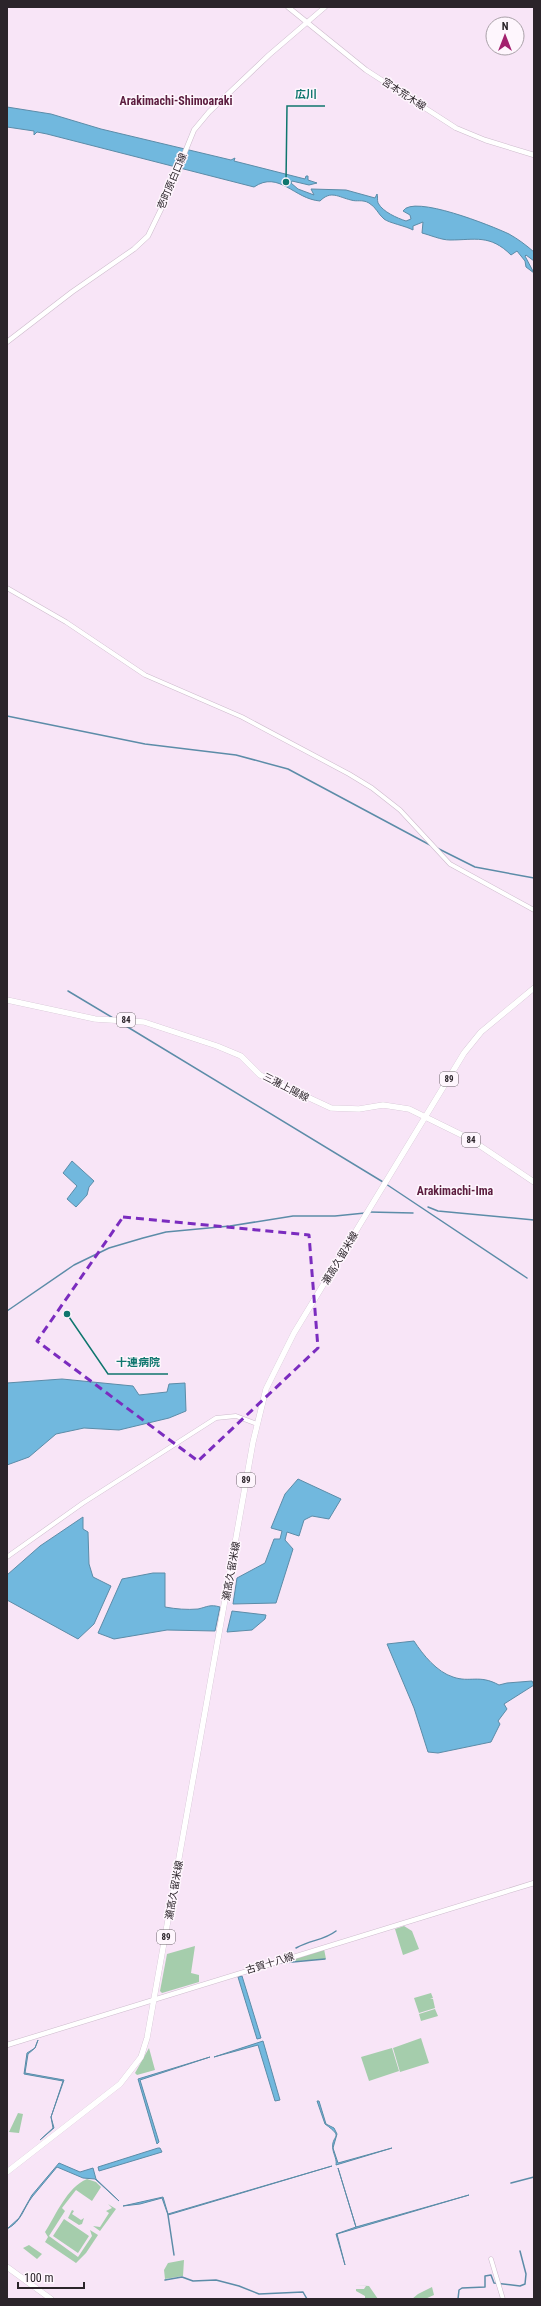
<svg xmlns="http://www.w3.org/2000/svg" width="541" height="2306" viewBox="0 0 541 2306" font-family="'Roboto Condensed','Noto Sans JP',sans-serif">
	<rect width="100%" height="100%" fill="#f8e5f7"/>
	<path fill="#a5cdac" d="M 404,1926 L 412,1931 L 419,1949 L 403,1955 L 395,1929 Z
		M 195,1946 L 191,1973 L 199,1975 L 199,1982 L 162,1993 L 160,1991 L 167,1954 Z
		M 324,1949 L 326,1959 L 284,1962 Z
		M 431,1993 L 433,1998 L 430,1999 L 433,1999 L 435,2008 L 419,2013 L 414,1998 Z
		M 435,2009 L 438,2016 L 421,2021 L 419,2014 Z
		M 421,2038 L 429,2063 L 400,2072 L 393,2048 Z
		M 149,2048 L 155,2070 L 137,2075 L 135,2073 Z
		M 392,2048 L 399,2071 L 369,2081 L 361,2057 Z
		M 18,2113 L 23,2114 L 19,2133 L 9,2132 Z
		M 87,2179 L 96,2182 L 101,2187 L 92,2201 L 76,2190 L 62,2208 L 65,2211 L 49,2236 L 78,2257 L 92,2236 L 90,2230 L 98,2235 L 86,2253 L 76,2263 L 45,2242 L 48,2237 L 45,2232 C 56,2215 67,2187 87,2179 Z
		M 108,2204 L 116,2209 L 100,2231 L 93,2226 L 100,2227 L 109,2213 L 106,2211 L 112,2208 Z
		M 72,2210 L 74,2211 L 72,2214 L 81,2220 L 84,2218 L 82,2224 L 79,2225 L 68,2218 Z
		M 64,2219 L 89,2236 L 78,2253 L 53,2236 Z
		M 29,2245 L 42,2254 L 37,2259 L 23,2248 Z
		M 184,2260 L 183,2276 L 165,2279 L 164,2270 L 168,2263 Z
		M 354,2285 L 369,2286 L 378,2299 L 365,2299 L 365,2296 L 356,2291 L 356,2289 L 364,2289 L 366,2286 Z
		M 432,2287 L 434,2295 L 425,2299 L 412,2299 L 418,2294 Z"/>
	<path fill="#71b8de" stroke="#5c8ca8" d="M 7,107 L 51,114 L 101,129 L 231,160 L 235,158 L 234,161 L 305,179 L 306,176 L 308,176 L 308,180 L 317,183 L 309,185 L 292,181 L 291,183 L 298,189 L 314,195 L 311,189 L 346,190 L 375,198 L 377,194 C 378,196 377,200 378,203 C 383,212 397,218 406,221 L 411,219 L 410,215 L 403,211 C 413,194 492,226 509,234 C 518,239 526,245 534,252 L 534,261 L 526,255 L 525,256 L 534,273 L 526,267 L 525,261 L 517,251 L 511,255 C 490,234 475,240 450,240 C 441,240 430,235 422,233 L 423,222 L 413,226 L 413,230 C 406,226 389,223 384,219 C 378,214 376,207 369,203 C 362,199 357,202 351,200 C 338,197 331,190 320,201 C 294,199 279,170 254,187 L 47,134 L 37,132 L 34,135 L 34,131 L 7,127 Z
		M 72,1161 L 94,1181 L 89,1187 L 87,1195 L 76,1207 L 67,1199 L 77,1186 L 63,1173 Z
		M 62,1379 L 133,1386 L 139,1395 L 167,1392 L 169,1384 L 185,1383 L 186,1411 L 169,1418 L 119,1430 L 84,1428 L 56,1434 L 29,1457 L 7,1465 L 7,1383 Z
		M 298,1479 L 341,1499 L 329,1519 L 312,1516 L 304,1520 L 299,1536 L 287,1532 L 285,1540 L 293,1549 L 276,1603 L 233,1604 L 237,1578 L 265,1563 L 274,1539 L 280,1539 L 282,1531 L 271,1528 L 285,1494 Z
		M 83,1517 L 83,1529 L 88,1532 L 89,1564 L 93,1577 L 111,1586 L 94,1624 L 78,1639 L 7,1600 L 7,1575 L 40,1546 Z
		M 153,1573 L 165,1573 L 165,1607 C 176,1609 187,1610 198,1609 C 207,1607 210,1604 220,1607 L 215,1631 L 167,1630 L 114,1639 L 98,1633 L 122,1579 Z
		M 232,1611 L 266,1615 L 265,1619 L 252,1630 L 227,1632 Z
		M 414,1641 C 423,1655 437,1672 453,1677 C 470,1683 479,1674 499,1685 L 507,1683 L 532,1681 L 534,1685 L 504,1704 L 507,1709 L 498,1721 L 500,1724 L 491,1742 L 438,1753 L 428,1752 L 414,1708 L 387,1644 Z
		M 242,1976 L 261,2038 L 257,2039 L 238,1977 Z
		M 38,2040 L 35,2048 L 28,2054 L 25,2073 L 64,2080 L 51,2117 L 54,2128 L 40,2140 L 53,2128 L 51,2117 L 63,2081 L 24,2074 L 27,2053 L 35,2048 Z
		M 263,2041 L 280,2100 L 275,2101 L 258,2045 L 214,2057 Z
		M 210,2057 L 140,2080 L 159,2142 L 157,2144 L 138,2079 Z
		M 317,2101 L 319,2101 L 326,2124 L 334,2128 L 337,2134 L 333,2148 L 338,2163 L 392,2148 L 336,2165 C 337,2160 334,2155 333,2150 C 330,2134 346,2139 325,2124 Z
		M 158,2148 L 160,2148 L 162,2152 L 99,2171 L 98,2167 Z
		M 59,2163 L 80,2172 L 93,2168 L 96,2179 L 119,2201 L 95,2179 L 83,2178 L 57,2167 C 49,2177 40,2187 32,2197 C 23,2209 22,2221 7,2229 L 19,2218 L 32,2195 Z
		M 332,2166 L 168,2215 L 162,2198 L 140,2204 L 123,2206 L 163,2197 L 168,2214 Z
		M 338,2168 L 356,2227 L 469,2195 L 337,2234 L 345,2265 L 336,2234 L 356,2227 Z"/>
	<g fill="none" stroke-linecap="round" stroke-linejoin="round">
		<path stroke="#5c8ca8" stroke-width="1.5" d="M 7,716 L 145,744 L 236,755 L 288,769 L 430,845
			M 437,848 L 475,867 L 534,878
			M 68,991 L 113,1018
			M 121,1023 L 383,1182
			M 386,1184 L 527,1278
			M 428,1207 L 438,1211 L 534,1220
			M 369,1212 L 413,1213
			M 7,1311 L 74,1265 L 109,1248 L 143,1238 L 166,1232 L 230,1226 L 293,1216 L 335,1216 L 365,1213
			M 296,1948 C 312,1939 323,1941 336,1931
			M 282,1963 L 325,1959
			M 511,2183 L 534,2177
			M 168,2215 L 174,2255
			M 165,2280 L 182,2277 L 193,2281 L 216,2280 L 239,2286 L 259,2294 L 303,2292 L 307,2299
			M 458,2299 L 459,2290 L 462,2288 L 485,2287 L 485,2276 L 491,2275 L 494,2283 L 520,2286 L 525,2284 L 526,2274 L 520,2251"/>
		<defs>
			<path id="tertiary" d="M 7,588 L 66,622 L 145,675 L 242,717 L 349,774 L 372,788 L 400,810 L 450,864 L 534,910
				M 7,1557 L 83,1503 L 216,1418 L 236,1416 L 257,1424
				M 491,2259 L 503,2299"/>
			<path id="secondary" d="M 288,7 L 366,70 L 456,128 L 485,140 L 534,155
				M 7,342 L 72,292 L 134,249 L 148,236 L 165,201 L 194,130 L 209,112 L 269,55 L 325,7
				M 7,2045 L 534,1883"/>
			<path id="primary" d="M 7,1000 L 95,1019 L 144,1022 L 217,1046 L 241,1056 L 260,1075 L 331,1108 L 359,1109 L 383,1105 L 409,1109 L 470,1139 L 534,1182
				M 7,2172 L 120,2084 L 141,2057 L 147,2038 L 253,1442 L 266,1389 L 294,1333 L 464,1053 L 481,1032 L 534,988
				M 7,2267 L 51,2299"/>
		</defs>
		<use href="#tertiary" stroke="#cdbbcc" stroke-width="5"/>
		<use href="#secondary" stroke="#cdbbcc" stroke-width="5.5"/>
		<use href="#primary" stroke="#cdbbcc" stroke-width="6"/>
		<use href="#tertiary" stroke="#fff" stroke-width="4"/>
		<use href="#secondary" stroke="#fff" stroke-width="4.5"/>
		<use href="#primary" stroke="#fff" stroke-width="5.5"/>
	</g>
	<path fill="none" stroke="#7b2cbf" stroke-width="3" stroke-dasharray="8 5" stroke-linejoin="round" d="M 123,1217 L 309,1235 L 318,1348 L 198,1461 L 37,1341 Z"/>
	<g text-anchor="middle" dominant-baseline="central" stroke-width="3" stroke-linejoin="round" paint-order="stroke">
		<g fill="#fef6fd" stroke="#6a6369" stroke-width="1">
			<rect x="117" y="1013" width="18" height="14" rx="3"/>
			<rect x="440" y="1072" width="18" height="14" rx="3"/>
			<rect x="462" y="1133" width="18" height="14" rx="3"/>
			<rect x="237" y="1473" width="18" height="14" rx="3"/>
			<rect x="157" y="1930" width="18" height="14" rx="3"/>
		</g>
		<g font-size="9" font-weight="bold" fill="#2b242a">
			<text x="126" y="1020">84</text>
			<text x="449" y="1079">89</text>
			<text x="471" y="1140">84</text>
			<text x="246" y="1480">89</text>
			<text x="166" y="1937">89</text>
		</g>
		<g font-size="10" fill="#2b242a" stroke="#fef6fd">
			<text transform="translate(404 94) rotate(33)">宮本荒木線</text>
			<text transform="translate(172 181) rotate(-67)">壱町原白口線</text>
			<text transform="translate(286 1087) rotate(27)">三潴上陽線</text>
			<text transform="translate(340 1258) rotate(-59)">瀬高久留米線</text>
			<text transform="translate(231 1571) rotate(-80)">瀬高久留米線</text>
			<text transform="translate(174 1890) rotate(-80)">瀬高久留米線</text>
			<text transform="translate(270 1963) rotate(-17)">古賀十八線</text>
		</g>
		<g font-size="12" font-weight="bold" fill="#5c1d3f" stroke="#fef6fd">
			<text x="176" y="101">Arakimachi-Shimoaraki</text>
			<text x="455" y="1191">Arakimachi-Ima</text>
		</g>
	</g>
	<path fill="none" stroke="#0f766e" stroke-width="1.5" d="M286 182L287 106H325M67 1314L108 1374H168"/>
	<g fill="#0f766e" stroke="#fef6fd" stroke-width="1.5">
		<circle cx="286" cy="182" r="4"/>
		<circle cx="67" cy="1314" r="4"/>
	</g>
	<g font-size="11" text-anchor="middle" font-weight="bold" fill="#0f766e" stroke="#fef6fd" stroke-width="3" stroke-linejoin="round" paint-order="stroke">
		<text x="306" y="98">広川</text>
		<text x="138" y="1366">十連病院</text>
	</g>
	<rect width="541" height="2306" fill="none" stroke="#2b242a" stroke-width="16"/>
	<g transform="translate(505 36)"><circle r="19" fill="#fef6fd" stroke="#aaa2a9"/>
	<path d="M0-3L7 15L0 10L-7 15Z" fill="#a3206e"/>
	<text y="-6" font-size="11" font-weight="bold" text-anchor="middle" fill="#2b242a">N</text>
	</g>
	<path d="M18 2282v6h66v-6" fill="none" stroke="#2b242a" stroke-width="2"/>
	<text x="24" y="2282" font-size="12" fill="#2b242a" stroke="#fef6fd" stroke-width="3" paint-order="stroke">100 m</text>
</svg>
